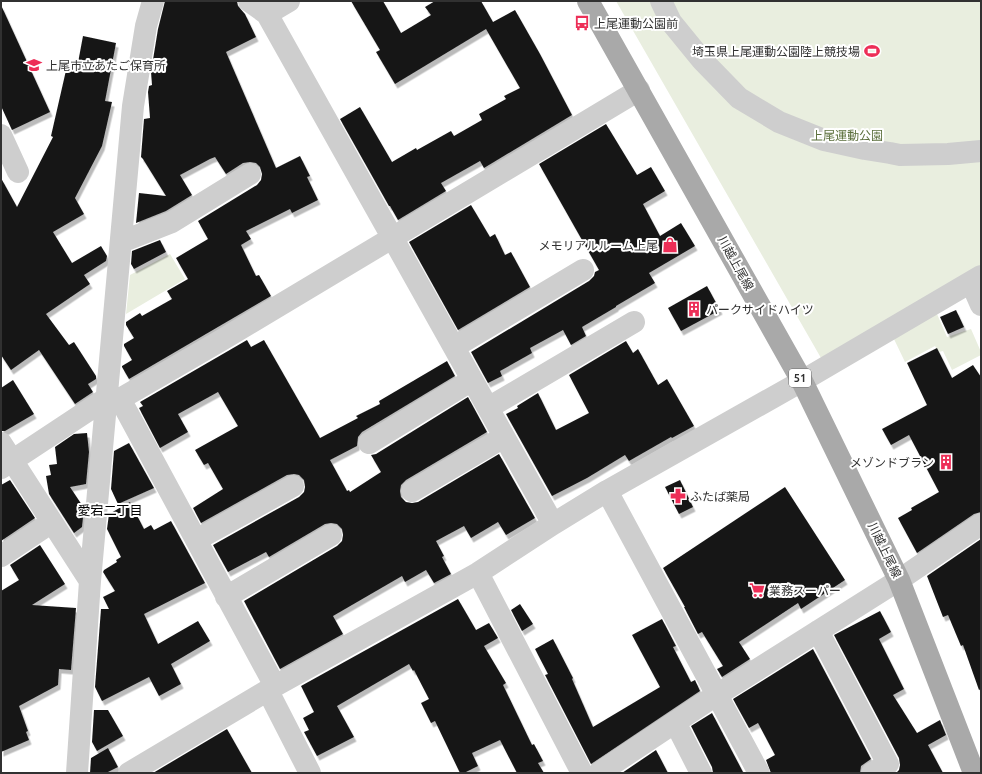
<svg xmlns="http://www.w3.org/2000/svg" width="982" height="774" viewBox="0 0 982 774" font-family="Ubuntu,'Noto Sans JP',sans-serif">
	<defs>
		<filter id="shadow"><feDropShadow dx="2.5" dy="4.5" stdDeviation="0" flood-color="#0004"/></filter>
	</defs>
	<rect width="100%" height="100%" fill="#fff"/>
	<path fill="#e9eedf" d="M 616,1 L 981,1 L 981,268 L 821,358 Z
		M 170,254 L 185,279 L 126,314 L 130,275 Z
		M 937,314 L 947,337 L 971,329 L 981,352 L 981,355 L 952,370 L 943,351 L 939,352 L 935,346 L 905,362 L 893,337 Z"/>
	<path fill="#181818" filter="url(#shadow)" d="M 165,1 L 237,1 L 238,6 L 245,14 L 256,37 L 226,52 L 276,168 L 300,156 L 310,176 L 307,177 L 318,200 L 292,213 L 290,209 L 246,231 L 251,239 L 241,245 L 256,276 L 259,275 L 271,296 L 129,379 L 122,367 L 122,366 L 132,360 L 124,346 L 124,344 L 134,338 L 126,325 L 126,322 L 140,313 L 142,316 L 172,299 L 167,291 L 188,279 L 176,258 L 208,239 L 198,221 L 257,185 L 261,180 L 262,174 L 260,167 L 256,163 L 250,162 L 243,163 L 226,174 L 215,157 L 210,159 L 180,175 L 192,195 L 166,211 L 136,223 L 139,193 L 166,196 L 143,159 L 141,157 L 144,119 L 150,118 L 148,92 L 149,86 L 152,85 L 151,72 L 158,29 Z
		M 351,1 L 383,1 L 401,33 L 431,15 L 425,7 L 435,1 L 481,1 L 493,22 L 515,10 L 540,54 L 572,115 L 484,168 L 480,161 L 441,183 L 446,191 L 398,220 L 390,206 L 389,206 L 340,119 L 360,107 L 392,162 L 416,148 L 417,150 L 451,131 L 454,136 L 482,120 L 479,114 L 506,99 L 504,96 L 520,88 L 486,29 L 395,84 L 376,52 L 380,50 Z
		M 1,5 L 50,112 L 12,130 L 1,106 Z
		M 83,36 L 116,43 L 105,101 L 112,102 L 102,146 L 75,198 L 84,214 L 53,232 L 72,263 L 101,246 L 107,256 L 106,261 L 84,275 L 90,284 L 46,314 L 69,345 L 74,342 L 96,376 L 96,379 L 88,384 L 93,392 L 75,404 L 39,350 L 11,370 L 1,355 L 1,178 L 17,207 L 53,137 L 51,136 L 67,66 L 77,68 Z
		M 606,124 L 637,175 L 651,167 L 665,191 L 643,204 L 660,236 L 681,223 L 695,246 L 649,273 L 655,283 L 616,306 L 616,307 L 582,327 L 586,336 L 571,345 L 563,330 L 530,348 L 532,353 L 500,371 L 502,376 L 488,383 L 471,352 L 589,281 L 594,276 L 595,272 L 599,270 L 539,164 Z
		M 471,205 L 490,237 L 495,234 L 505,255 L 511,252 L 530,287 L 458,330 L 409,242 Z
		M 160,240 L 166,252 L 134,269 L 131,264 L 132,251 Z
		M 707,286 L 720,310 L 681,331 L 668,308 Z
		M 956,310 L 964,327 L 948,334 L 940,317 Z
		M 247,340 L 251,347 L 264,340 L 320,438 L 358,418 L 356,416 L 380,404 L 379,401 L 447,361 L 455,376 L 362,432 L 358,437 L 357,446 L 330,460 L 347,491 L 349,490 L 350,492 L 381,472 L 371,455 L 376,454 L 468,397 L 487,432 L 406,480 L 401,485 L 400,491 L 401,497 L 406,502 L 412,503 L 418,502 L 499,454 L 535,518 L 506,535 L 498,522 L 471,538 L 464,526 L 436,541 L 444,556 L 442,557 L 451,574 L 434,583 L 426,570 L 405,582 L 402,576 L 333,616 L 343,634 L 280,669 L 244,601 L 337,546 L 342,541 L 343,535 L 342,529 L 337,524 L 331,523 L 325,524 L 269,557 L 266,552 L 228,572 L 213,545 L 299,497 L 304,492 L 305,487 L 304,480 L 299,475 L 294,474 L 287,475 L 201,523 L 193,508 L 223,489 L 208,463 L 204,465 L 195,450 L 238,426 L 218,392 L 178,414 L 188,432 L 160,448 L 139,408 L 143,406 L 140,402 Z
		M 626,341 L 633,353 L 638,349 L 658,385 L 667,379 L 694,426 L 672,438 L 671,437 L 629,461 L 625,455 L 587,478 L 552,496 L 506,414 L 518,408 L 517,406 L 538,393 L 556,430 L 589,413 L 569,375 Z
		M 937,348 L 952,378 L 973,365 L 981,377 L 981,512 L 974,514 L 917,553 L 898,518 L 912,510 L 911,508 L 939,492 L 909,435 L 891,445 L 882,429 L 927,405 L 907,363 Z
		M 13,380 L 34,414 L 5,431 L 1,431 L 1,388 Z
		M 87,433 L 89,452 L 86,484 L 70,487 L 84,508 L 82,527 L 74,533 L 49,494 L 46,476 L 51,475 L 49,465 L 57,464 L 55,447 L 74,434 Z
		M 129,443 L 154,488 L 118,504 L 111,489 L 114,451 Z
		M 10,480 L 35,518 L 1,541 L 1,485 Z
		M 680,480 L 693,507 L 679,514 L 665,487 Z
		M 785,487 L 845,580 L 801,609 L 798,603 L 739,642 L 750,659 L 722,677 L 717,669 L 723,666 L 702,632 L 698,634 L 684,607 L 685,607 L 663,568 Z
		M 130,502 L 144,529 L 151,525 L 154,530 L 171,521 L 205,583 L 144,614 L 158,644 L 198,621 L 210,641 L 171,664 L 181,684 L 159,696 L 149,677 L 102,701 L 95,687 L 101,609 L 109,609 L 103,597 L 115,591 L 103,572 L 104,570 L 117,562 L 116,560 L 121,557 L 107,529 L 109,514 Z
		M 981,539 L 981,689 L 979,690 L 963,645 L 961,646 L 948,615 L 943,617 L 927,576 Z
		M 40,545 L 65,584 L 32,605 L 76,608 L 71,670 L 59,669 L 58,685 L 19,706 L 28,731 L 26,732 L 29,740 L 1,752 L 1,591 L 19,580 L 10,565 Z
		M 458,599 L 476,630 L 489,623 L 498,638 L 484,646 L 506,683 L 503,685 L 532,745 L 534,744 L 543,761 L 538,763 L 544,773 L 517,773 L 500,740 L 472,753 L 478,766 L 464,773 L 460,773 L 435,721 L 431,723 L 421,703 L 429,699 L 414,670 L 413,671 L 409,664 L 337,706 L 354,737 L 317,756 L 304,732 L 309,730 L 303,718 L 314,712 L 301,686 Z
		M 520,604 L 533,624 L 522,631 L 511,610 Z
		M 880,611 L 891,632 L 879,639 L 904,689 L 893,695 L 917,733 L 940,720 L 946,735 L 928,745 L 943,773 L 896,773 L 899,770 L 900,765 L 899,758 L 834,635 Z
		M 662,619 L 676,646 L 673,647 L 691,682 L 695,680 L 700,691 L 591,764 L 545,675 L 548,674 L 535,649 L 553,639 L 573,678 L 572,679 L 593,727 L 660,687 L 632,635 Z
		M 813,649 L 871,759 L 861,766 L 860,773 L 771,773 L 766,760 L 775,755 L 758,723 L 749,728 L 733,699 Z
		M 94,710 L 108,710 L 123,736 L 97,751 L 92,742 Z
		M 712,713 L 743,772 L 745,773 L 713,773 L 712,767 L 691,726 Z
		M 227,729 L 252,773 L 153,773 Z
		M 108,748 L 118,767 L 106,773 L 90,773 L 91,758 Z
		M 656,750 L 668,773 L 622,773 Z"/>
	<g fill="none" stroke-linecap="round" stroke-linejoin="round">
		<path stroke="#cecece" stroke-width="22" d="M 249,1 L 267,14 L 553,524
			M 661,1 L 671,22 L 702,60 L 739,98 L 779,122 L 824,140 L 865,149 L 890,153 L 900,155 L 948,154 L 981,151
			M 267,14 L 289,1
			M 1,135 L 18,172
			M 121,242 L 172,222 L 250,174
			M 971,282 L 981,305
			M 454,347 L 583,270
			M 120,399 L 275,686
			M 488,408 L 634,322
			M 1,443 L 90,581
			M 369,443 L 472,380
			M 1,468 L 107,398 L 120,399 L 220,341 L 639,90
			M 412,491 L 504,437
			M 607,491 L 759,773
			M 196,540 L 293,486
			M 1,556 L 52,522
			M 478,573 L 582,773
			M 226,597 L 331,535
			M 818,631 L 888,764 L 872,773
			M 268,691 L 310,773
			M 675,722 L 701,773
			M 77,773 L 90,581 L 133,106 L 146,26 L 153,1
			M 129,773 L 275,686 L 478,573 L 553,524 L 607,491 L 802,381 L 981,276
			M 599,773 L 704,703 L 899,580 L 981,524"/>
		<path stroke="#a9a9a9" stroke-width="22" d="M 588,1 L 802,381 L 899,580 L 974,773"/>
	</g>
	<defs>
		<symbol id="bus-bare" viewBox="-9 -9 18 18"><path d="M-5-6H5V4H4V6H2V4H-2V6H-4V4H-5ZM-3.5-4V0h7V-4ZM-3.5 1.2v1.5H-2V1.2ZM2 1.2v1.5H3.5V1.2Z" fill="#ed2e57" stroke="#fff" stroke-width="2.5" paint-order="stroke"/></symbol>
		<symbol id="stadium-bare" viewBox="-9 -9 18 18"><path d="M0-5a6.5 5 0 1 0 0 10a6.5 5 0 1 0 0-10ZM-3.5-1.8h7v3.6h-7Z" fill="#ed2e57" stroke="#fff" stroke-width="2.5" paint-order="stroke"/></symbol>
		<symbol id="school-bare" viewBox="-9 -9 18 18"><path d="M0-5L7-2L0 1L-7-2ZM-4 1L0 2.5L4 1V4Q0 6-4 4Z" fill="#ed2e57" stroke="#fff" stroke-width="2.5" paint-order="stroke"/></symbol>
		<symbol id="shop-bare" viewBox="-9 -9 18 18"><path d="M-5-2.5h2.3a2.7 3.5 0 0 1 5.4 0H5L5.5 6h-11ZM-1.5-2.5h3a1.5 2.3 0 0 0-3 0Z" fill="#ed2e57" stroke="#fff" stroke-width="2.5" paint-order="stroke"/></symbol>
		<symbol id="building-bare" viewBox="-9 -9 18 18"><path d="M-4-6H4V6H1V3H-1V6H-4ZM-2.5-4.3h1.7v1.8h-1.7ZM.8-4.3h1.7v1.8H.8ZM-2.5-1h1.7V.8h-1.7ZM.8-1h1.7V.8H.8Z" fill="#ed2e57" stroke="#fff" stroke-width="2.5" paint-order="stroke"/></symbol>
		<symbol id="pharmacy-bare" viewBox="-9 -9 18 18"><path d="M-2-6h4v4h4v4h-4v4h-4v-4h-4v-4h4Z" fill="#ed2e57" stroke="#fff" stroke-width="2.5" paint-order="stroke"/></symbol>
		<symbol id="supermarket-bare" viewBox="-9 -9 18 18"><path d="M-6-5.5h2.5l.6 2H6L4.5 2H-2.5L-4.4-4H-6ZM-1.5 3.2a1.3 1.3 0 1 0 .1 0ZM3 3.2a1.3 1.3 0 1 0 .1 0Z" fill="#ed2e57" stroke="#fff" stroke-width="2.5" paint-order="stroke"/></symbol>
	</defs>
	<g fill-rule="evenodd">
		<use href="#bus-bare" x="571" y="12" width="22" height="22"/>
		<use href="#stadium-bare" x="861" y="40" width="22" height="22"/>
		<use href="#school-bare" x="23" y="54" width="22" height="22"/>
		<use href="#shop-bare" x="659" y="234" width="22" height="22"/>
		<use href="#building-bare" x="683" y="298" width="22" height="22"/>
		<use href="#building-bare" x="935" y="451" width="22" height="22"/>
		<use href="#pharmacy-bare" x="667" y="485" width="22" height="22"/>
		<use href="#supermarket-bare" x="746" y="579" width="22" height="22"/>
	</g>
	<g text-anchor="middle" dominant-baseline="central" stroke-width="4" stroke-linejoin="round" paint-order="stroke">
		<rect fill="#fff" stroke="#6f6f6f" stroke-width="1" x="789" y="369" width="22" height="18" rx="3"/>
		<g font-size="11" font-weight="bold" fill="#313131">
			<text x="800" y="378">51</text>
		</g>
		<g font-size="12" fill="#313131" stroke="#fff" text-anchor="start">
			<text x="594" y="23">上尾運動公園前</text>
			<text x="860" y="51" text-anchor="end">埼玉県上尾運動公園陸上競技場</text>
			<text x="46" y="65">上尾市立あたご保育所</text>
			<text x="658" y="245" text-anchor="end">メモリアルルーム上尾</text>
			<text x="706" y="309">パークサイドハイツ</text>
			<text x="934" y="462" text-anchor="end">メゾンドブラン</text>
			<text x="690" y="496">ふたば薬局</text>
			<text x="769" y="590">業務スーパー</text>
		</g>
		<g font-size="12" fill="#5b6f3c" stroke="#fff">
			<text x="847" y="135">上尾運動公園</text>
		</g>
		<g font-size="12" fill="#313131" stroke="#fff">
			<text transform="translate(736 263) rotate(61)">川越上尾線</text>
			<text transform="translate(885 550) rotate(64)">川越上尾線</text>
		</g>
		<g font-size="13" fill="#000" stroke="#fff">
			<text x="110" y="510">愛宕二丁目</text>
		</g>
	</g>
	<rect width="982" height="774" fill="none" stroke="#313131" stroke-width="4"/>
</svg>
